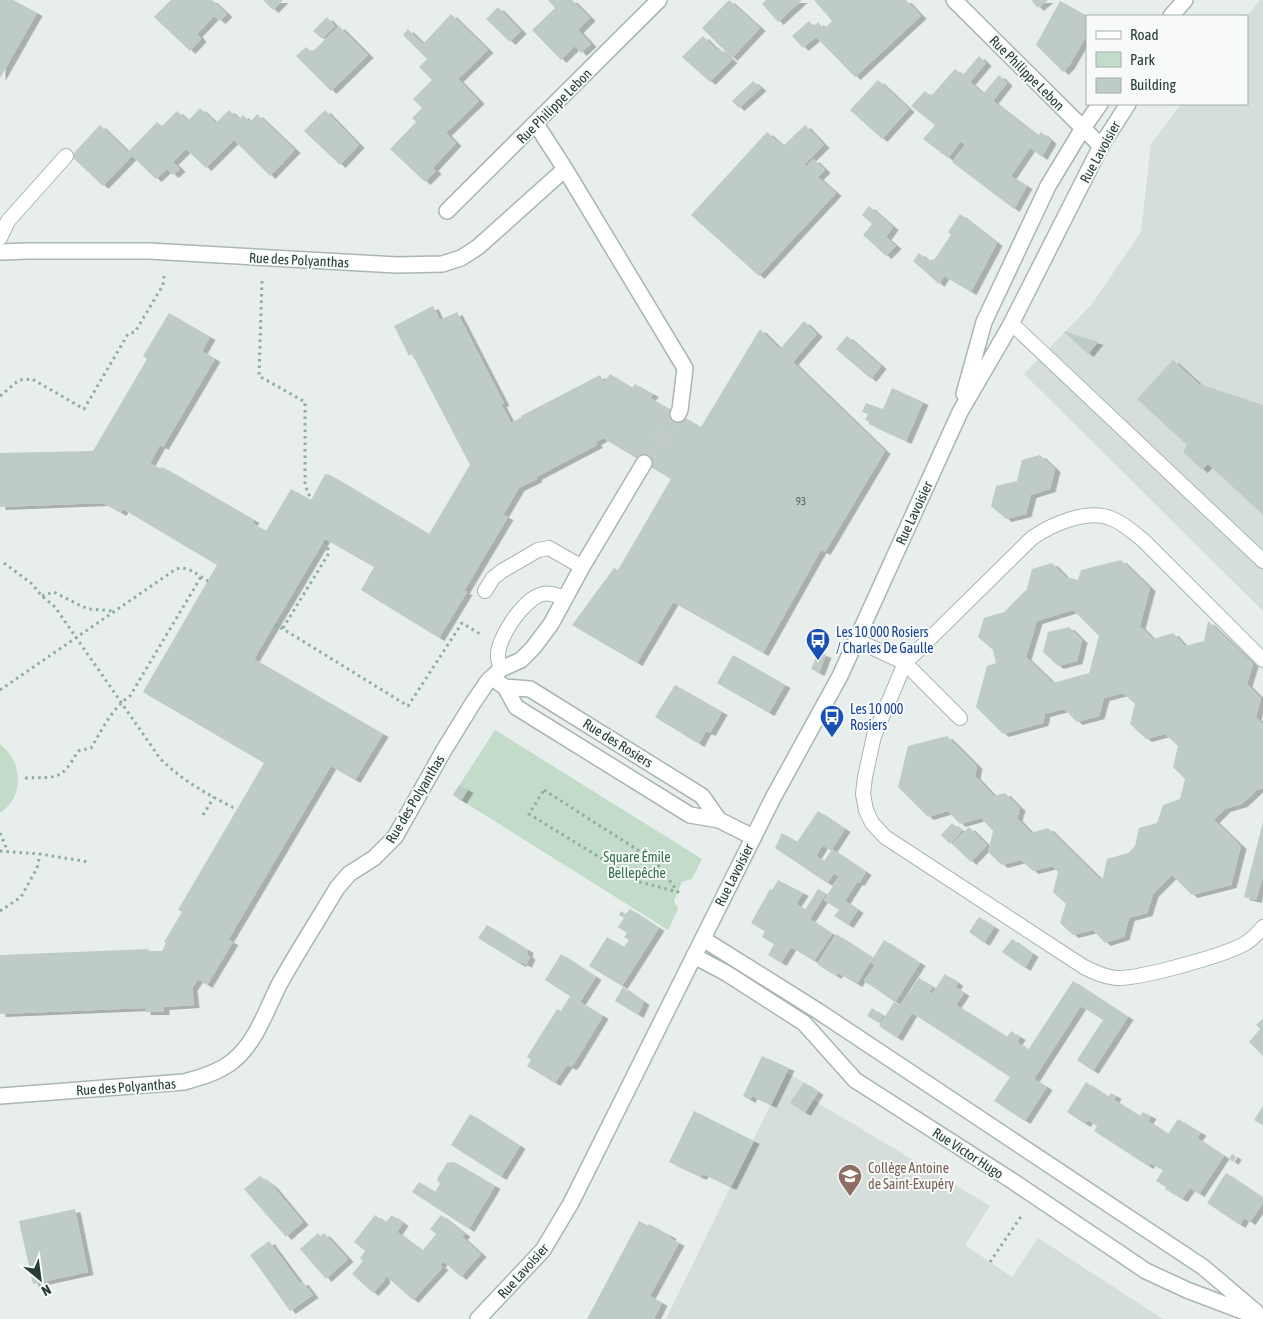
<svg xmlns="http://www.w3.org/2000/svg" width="1263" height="1319" viewBox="0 0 1263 1319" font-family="'Asap Condensed',sans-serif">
	<defs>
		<filter id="shadow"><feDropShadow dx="5.5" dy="3" stdDeviation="0" flood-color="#0004"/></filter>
	</defs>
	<rect width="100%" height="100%" fill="#e7eeeb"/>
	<path fill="#d5deda" d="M 1260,0 L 1263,1 L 1263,611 L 1024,374 L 1092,304 L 1141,232 L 1151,144 L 1181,104 L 1247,104 L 1247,17 Z
		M 786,1073 L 804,1082 L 791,1103 L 804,1113 L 813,1100 L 990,1206 L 965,1245 L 1012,1277 L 1038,1238 L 1163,1319 L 666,1319 Z"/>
	<path fill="#c2dcc9" d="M 495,730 L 702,859 L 692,879 L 682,882 L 674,901 L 678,909 L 668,930 L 453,795 Z
		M 0,744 C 23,762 25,796 0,813 Z"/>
	<path fill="#bfcbc6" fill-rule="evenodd" filter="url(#shadow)" d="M 0,0 L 13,0 L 37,13 L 0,78 Z
		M 171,0 L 212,0 L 227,14 L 220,21 L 214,16 L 197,34 L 201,39 L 190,51 L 154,17 Z
		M 263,0 L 283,0 L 273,10 Z
		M 548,0 L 572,0 L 590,18 L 578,30 L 591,44 L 581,53 L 575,46 L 561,60 L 532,30 L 555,8 Z
		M 729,0 L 760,28 L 732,58 L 702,28 Z
		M 766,0 L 802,0 L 778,22 L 762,4 Z
		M 814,0 L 906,0 L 921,16 L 855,77 L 816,37 L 803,48 L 792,36 L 809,21 L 814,27 L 818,22 L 824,29 L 832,21 Z
		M 1031,0 L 1048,0 L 1038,8 Z
		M 1060,1 L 1087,16 L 1087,35 L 1069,66 L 1063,72 L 1036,45 Z
		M 498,7 L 521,31 L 510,42 L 486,19 Z
		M 451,14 L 488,50 L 458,79 L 479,101 L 446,133 L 456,143 L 433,168 L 436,171 L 425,182 L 390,149 L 416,122 L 412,118 L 422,108 L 413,99 L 432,80 L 419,67 L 427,59 L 403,35 L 408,29 L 423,44 Z
		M 327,17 L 335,26 L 322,39 L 313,31 Z
		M 339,26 L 368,55 L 331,91 L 296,56 L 306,47 L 312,52 Z
		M 703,36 L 717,50 L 719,48 L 732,60 L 710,82 L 682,57 Z
		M 979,56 L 986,63 L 970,82 L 983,94 L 999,75 L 1007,83 L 993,101 L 1038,136 L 1041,132 L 1051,141 L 1042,157 L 1030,148 L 1011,176 L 1027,186 L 1014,209 L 952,162 L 965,145 L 961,141 L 948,158 L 923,139 L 935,125 L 911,106 L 925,91 L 931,96 L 955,69 L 963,75 Z
		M 878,80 L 909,109 L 882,139 L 850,110 Z
		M 753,81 L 761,88 L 739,108 L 732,101 Z
		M 200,108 L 216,123 L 229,110 L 239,119 L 243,115 L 250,122 L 257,114 L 295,150 L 270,176 L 234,140 L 206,168 L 186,149 L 173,162 L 180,169 L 173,175 L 167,169 L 156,179 L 132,156 L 103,186 L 71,156 L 100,125 L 128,152 L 157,122 L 162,126 L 177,111 L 188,121 Z
		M 325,110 L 359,145 L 340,165 L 304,131 Z
		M 805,125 L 824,145 L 804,165 L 806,166 L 814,159 L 825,170 L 818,177 L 836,193 L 759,276 L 691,215 L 767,132 L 783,146 Z
		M 869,206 L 893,227 L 886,237 L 896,246 L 886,256 L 863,235 L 872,224 L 862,215 Z
		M 960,214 L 997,243 L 971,292 L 944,276 L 939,284 L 913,261 L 919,253 L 930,262 L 932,259 L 934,260 L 951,235 L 948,232 Z
		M 433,306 L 440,320 L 457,312 L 504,403 L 501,404 L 511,423 L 522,417 L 521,416 L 600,375 L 604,382 L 610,374 L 632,388 L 635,384 L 653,394 L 650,398 L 701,427 L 760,329 L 780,349 L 804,321 L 817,334 L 793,362 L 885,451 L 825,552 L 821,550 L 763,653 L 673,602 L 637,663 L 572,625 L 614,568 L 618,570 L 671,479 L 603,438 L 596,442 L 597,445 L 536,477 L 537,479 L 519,488 L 503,515 L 508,517 L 464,591 L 467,592 L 439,638 L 361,590 L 374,567 L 325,539 L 254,659 L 383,734 L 355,780 L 331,766 L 228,940 L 233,942 L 207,985 L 198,979 L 192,988 L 194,1005 L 164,1007 L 164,1012 L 145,1012 L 145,1008 L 0,1014 L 0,955 L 148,949 L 149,951 L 162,951 L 166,943 L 164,942 L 182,912 L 178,910 L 264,763 L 143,692 L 217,565 L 123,509 L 121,513 L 103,503 L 0,507 L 0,453 L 93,451 L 147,359 L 143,356 L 169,313 L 210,337 L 202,351 L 215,359 L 163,447 L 160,445 L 150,463 L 160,469 L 162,467 L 173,473 L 254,520 L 252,523 L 266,531 L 291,489 L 311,500 L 325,474 L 330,475 L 429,534 L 470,465 L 412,354 L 409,356 L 394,326 Z
		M 1063,331 L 1098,342 L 1088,354 Z
		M 847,336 L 881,366 L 871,379 L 836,349 Z
		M 1173,360 L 1199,384 L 1263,405 L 1263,515 L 1208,464 L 1202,470 L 1183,452 L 1187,445 L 1137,399 Z
		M 892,388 L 923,402 L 906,441 L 869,424 L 869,422 L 865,420 L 868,414 L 862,412 L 866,403 L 883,409 Z
		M 1040,455 L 1055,469 L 1050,489 L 1031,495 L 1026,514 L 1006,519 L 991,506 L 996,486 L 1017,481 L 1022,460 Z
		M 1121,560 L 1150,588 L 1140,626 L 1153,639 L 1173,633 L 1185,646 L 1204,641 L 1208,621 L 1253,664 L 1247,684 L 1261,698 L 1256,717 L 1263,724 L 1263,788 L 1257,790 L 1242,804 L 1225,809 L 1214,820 L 1241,846 L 1231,885 L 1192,895 L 1172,875 L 1153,894 L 1147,913 L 1129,918 L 1124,937 L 1105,943 L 1093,930 L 1073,935 L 1060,923 L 1066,904 L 1053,892 L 1058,872 L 1053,866 L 1033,871 L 1021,860 L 1002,865 L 988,852 L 993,831 L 981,818 L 960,824 L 948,811 L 928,817 L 898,787 L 908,746 L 947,736 L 977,766 L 975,776 L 994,796 L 1005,793 L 1020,808 L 1017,818 L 1031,833 L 1048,828 L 1101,880 L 1103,877 L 1107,859 L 1128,853 L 1135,846 L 1139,828 L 1157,823 L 1163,805 L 1180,799 L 1185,779 L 1173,767 L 1178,746 L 1165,734 L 1146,739 L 1130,724 L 1135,704 L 1123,693 L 1104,698 L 1099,716 L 1077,722 L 1064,709 L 1045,714 L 1043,723 L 1003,734 L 976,707 L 987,666 L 996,663 L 993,650 L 978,637 L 984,618 L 1004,612 L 1027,589 L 1032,569 L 1052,563 L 1066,577 L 1078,580 L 1081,570 ZM 1073,610 L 1099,636 L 1089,673 L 1053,683 L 1026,657 L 1037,621 Z
		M 1069,627 L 1082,640 L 1077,661 L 1058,666 L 1043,652 L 1048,632 Z
		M 818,652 L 826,655 L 819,673 L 811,669 Z
		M 733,655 L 785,685 L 769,713 L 717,683 Z
		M 675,685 L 722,712 L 710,733 L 706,731 L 699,744 L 655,717 Z
		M 459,785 L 468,790 L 461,801 L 453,795 Z
		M 818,811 L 845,829 L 832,849 L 866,872 L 859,883 L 857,882 L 845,901 L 858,910 L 848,925 L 834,916 L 839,910 L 824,900 L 842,872 L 838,876 L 834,873 L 827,883 L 775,848 L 782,833 L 797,842 ZM 823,845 L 831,851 L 824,861 L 816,856 Z
		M 1263,822 L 1263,876 L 1256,900 L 1244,897 Z
		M 952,823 L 962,831 L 950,844 L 941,835 Z
		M 969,827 L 987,845 L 971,862 L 952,844 Z
		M 778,880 L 803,893 L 796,904 L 805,910 L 818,889 L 826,894 L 810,919 L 832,934 L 814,961 L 791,947 L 781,963 L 768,955 L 774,944 L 762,937 L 765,931 L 751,923 L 770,889 L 772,890 Z
		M 630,909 L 659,928 L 622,986 L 589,966 L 607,937 L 624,947 L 629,940 L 624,937 L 627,933 L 618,927 L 624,918 L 619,915 L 621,911 L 626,914 Z
		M 979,917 L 994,927 L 984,943 L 969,932 Z
		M 487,925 L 528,950 L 527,954 L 530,957 L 526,965 L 522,962 L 520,964 L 478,938 Z
		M 836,934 L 873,958 L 884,940 L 920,963 L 895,1002 L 864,981 L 875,965 L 870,962 L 857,984 L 838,973 L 836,976 L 817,964 Z
		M 1012,939 L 1033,954 L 1025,968 L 1002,952 Z
		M 561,954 L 596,977 L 580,1002 L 603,1016 L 574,1064 L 571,1067 L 567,1065 L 555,1083 L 527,1066 L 531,1060 L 527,1057 L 557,1009 L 561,1011 L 570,996 L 545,980 Z
		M 945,974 L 958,983 L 955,987 L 964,993 L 956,1005 L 1007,1037 L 1011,1031 L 1020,1037 L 1017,1042 L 1028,1050 L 1073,981 L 1128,1017 L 1093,1071 L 1077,1060 L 1103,1020 L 1081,1006 L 1034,1079 L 1047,1087 L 1025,1121 L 994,1101 L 1010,1077 L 940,1031 L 912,1013 L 897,1038 L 879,1026 L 894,1002 L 900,1005 L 919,978 L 933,987 L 929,992 L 932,994 Z
		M 623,987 L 644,1002 L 638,1015 L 615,1001 Z
		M 872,1008 L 883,1016 L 879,1023 L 867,1016 Z
		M 1263,1018 L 1263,1056 L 1249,1042 L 1260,1029 L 1256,1025 Z
		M 762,1056 L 789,1068 L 771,1105 L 752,1096 L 750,1100 L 743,1096 Z
		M 804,1082 L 818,1092 L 805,1113 L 790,1103 Z
		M 1086,1082 L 1108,1097 L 1111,1093 L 1116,1096 L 1114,1100 L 1140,1116 L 1143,1112 L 1151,1116 L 1148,1121 L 1168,1134 L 1178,1119 L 1201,1133 L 1197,1138 L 1224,1156 L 1199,1194 L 1190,1188 L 1182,1199 L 1165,1189 L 1166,1187 L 1156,1181 L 1163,1170 L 1150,1163 L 1148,1166 L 1094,1131 L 1097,1126 L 1088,1120 L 1085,1124 L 1067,1112 Z
		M 1263,1106 L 1263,1125 L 1254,1120 Z
		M 694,1111 L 754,1141 L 731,1187 L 703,1174 L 701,1177 L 669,1162 Z
		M 470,1114 L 520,1146 L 501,1177 L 451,1145 Z
		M 1232,1154 L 1236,1157 L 1233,1162 L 1229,1159 Z
		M 454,1162 L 495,1186 L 469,1229 L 412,1192 L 419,1182 L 435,1192 L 440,1184 L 437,1179 L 447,1163 Z
		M 1226,1173 L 1263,1198 L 1263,1203 L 1250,1222 L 1244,1218 L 1240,1225 L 1207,1203 Z
		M 260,1176 L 272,1185 L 303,1222 L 286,1237 L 244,1189 Z
		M 75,1209 L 88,1272 L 33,1284 L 19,1221 Z
		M 375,1215 L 385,1223 L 392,1215 L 403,1223 L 397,1232 L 422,1251 L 436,1234 L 430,1229 L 441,1215 L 465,1234 L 462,1237 L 481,1254 L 461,1277 L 443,1261 L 440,1265 L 443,1267 L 413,1300 L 386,1276 L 384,1279 L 385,1280 L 373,1293 L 352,1274 L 363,1261 L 360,1258 L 365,1251 L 354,1242 Z
		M 639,1221 L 648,1226 L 649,1224 L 671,1236 L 670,1238 L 679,1243 L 650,1296 L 662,1303 L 654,1319 L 587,1319 Z
		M 318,1233 L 320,1236 L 324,1233 L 348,1259 L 326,1279 L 300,1249 Z
		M 269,1241 L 300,1283 L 303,1282 L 313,1295 L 290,1311 L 250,1255 Z"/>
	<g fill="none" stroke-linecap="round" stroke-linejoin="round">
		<path stroke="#c1cbc7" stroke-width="15" stroke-dasharray="15 8" stroke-linecap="butt" d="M 644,463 L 678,414"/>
		<defs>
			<path id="service" d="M 0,238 L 8,221 L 66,156
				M 1011,323 L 1263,561
				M 485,591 L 493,578 L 502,571 L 538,550 L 549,548 L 582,567
				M 856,640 L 905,663 L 960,718
				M 1263,660 L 1143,540 C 1133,532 1122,522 1110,518 C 1087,509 1052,524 1032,538 L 905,663 L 874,736 L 865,777 L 863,794 L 866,810 L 872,823 L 885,837 L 1084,967 C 1094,972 1104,977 1116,978 C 1140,979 1226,955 1246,943 C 1252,939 1258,933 1263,927
				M 501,669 C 500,665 498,661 498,658 C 496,639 524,598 543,594 C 550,592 558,596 565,598"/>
			<path id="minor" d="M 954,0 L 1101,146
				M 565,169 L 685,368 L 680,410 L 678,414
				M 447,211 L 659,0
				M 0,252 L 28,251 L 149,251 L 397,265 L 442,264 L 461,258 L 478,247 L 565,169 L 536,124
				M 499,683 L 505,687 L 530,689 L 702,796 L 719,820
				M 505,687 L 516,707 L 690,815 L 719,820 L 753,837
				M 703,939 L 818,1011 L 1203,1267 L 1256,1312
				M 694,956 L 726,973 L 804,1023 L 855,1080 L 1014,1182 L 1146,1271 L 1187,1290 L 1263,1319
				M 0,1096 L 184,1082 C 202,1077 219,1072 233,1061 C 257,1041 266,1010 280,983 C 298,951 318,920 337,888 L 349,874 L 374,858 L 395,837 L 444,750 L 473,703 L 488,681 L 501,669 L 521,660 L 533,648 L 551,624 L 582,567 L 644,463"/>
			<path id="tertiary" d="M 1171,16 L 1185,0
				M 964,394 L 984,322 L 1048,186 L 1083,128 L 1100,104
				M 478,1319 L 543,1250 L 571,1203 L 773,798 L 840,676 L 960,412 L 1010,326 L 1101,146 L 1128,104"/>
		</defs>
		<use href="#service" stroke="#aab6b2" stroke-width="16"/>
		<use href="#minor" stroke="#aab6b2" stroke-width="18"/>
		<use href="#tertiary" stroke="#aab6b2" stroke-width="18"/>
		<path stroke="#8baea2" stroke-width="3" stroke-dasharray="2.5 4" stroke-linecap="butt" d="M 262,281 L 259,376 L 305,402 L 305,485 L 311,500
			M 0,396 L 19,380 L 32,379 L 84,409 L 128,334 L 135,332 L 163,285 L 164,276
			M 4,563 L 31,583 L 42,596 L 55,607 L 159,757 C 180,780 209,795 236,809
			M 42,596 L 54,592 L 79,605 L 89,609 L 113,611
			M 275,624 L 408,706 L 462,623 L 480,634
			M 283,628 L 329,553 L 325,539
			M 0,690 L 176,569 C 188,565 197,575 208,581
			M 25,778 C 58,777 61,781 78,751 L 91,748 C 102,730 112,708 130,696 L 201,577
			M 544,790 L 655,861 L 678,892 L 640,882 L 529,814 Z
			M 203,815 L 214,797
			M 0,833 L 8,852
			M 0,851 L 40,854 L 89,862
			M 0,911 L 21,897 L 37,868 L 40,854
			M 990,1262 L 1022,1215"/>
		<use href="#service" stroke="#fff" stroke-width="14"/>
		<use href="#minor" stroke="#fff" stroke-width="15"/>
		<use href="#tertiary" stroke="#fff" stroke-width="15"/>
	</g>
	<defs>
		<symbol id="bus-pin" viewBox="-11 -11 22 30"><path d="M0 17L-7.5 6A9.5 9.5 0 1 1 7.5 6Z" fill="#1a4fb4" stroke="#f7faf9"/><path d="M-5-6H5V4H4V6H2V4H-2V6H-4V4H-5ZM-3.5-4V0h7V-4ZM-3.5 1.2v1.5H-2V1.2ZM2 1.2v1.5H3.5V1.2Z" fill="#fff"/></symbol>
		<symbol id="school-pin" viewBox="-11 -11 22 30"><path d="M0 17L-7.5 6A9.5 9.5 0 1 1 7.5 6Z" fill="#8d6e63" stroke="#f7faf9"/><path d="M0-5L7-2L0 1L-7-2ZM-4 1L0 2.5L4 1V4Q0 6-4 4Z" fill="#fff"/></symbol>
	</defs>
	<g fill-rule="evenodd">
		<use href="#bus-pin" x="804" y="626" width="28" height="38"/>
		<use href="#bus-pin" x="818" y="703" width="28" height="38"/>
		<use href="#school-pin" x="836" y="1162" width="28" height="38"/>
	</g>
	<g text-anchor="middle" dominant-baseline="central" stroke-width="4" stroke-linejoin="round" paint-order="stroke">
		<g font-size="11" fill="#4d615c">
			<text x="801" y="501">93</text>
		</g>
		<g font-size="14" fill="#273e38" stroke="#f7faf9">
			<text transform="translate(1027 73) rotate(45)">Rue Philippe Lebon</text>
			<text transform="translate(554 106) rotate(-45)">Rue Philippe Lebon</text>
			<text transform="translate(1100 152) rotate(-61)">Rue Lavoisier</text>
			<text transform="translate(299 260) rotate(3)">Rue des Polyanthas</text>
			<text transform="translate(914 513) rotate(-65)">Rue Lavoisier</text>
			<text transform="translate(618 743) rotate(32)">Rue des Rosiers</text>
			<text transform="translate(415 799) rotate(-59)">Rue des Polyanthas</text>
			<text transform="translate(734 875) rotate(-63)">Rue Lavoisier</text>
			<text transform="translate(126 1087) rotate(-4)">Rue des Polyanthas</text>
			<text transform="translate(968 1153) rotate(33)">Rue Victor Hugo</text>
			<text transform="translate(523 1271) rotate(-48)">Rue Lavoisier</text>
		</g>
		<g font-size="14" fill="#164399" stroke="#f7faf9" text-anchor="start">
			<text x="836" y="632">Les 10 000 Rosiers<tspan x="836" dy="16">/ Charles De Gaulle</tspan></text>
			<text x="850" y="709">Les 10 000<tspan x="850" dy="16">Rosiers</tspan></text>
		</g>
		<g font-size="14" fill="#36714c" stroke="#f7faf9">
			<text x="637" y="857">Square Émile<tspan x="637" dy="16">Bellepêche</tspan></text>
		</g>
		<g font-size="14" fill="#785e54" stroke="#f7faf9" text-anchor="start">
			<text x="868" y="1168">Collège Antoine<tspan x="868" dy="16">de Saint-Exupéry</tspan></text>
		</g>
	</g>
	<rect x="1086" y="15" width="162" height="90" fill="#f7faf9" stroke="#a4afac"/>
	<rect x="1096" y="31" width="25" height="8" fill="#ffffff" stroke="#a4afac"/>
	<text x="1130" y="40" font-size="15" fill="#273e38">Road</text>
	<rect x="1096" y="52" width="25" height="15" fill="#c2dcc9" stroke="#a4afac"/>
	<text x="1130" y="65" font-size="15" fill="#273e38">Park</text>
	<rect x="1096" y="78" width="25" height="15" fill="#bfcbc6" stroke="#a4afac"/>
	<text x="1130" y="90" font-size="15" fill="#273e38">Building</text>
	<g transform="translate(40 1279) rotate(151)" stroke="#f7faf9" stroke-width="4" paint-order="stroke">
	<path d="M0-4L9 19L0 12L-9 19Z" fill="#273e38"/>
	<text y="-8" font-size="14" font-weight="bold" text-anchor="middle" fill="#273e38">N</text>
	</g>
</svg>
